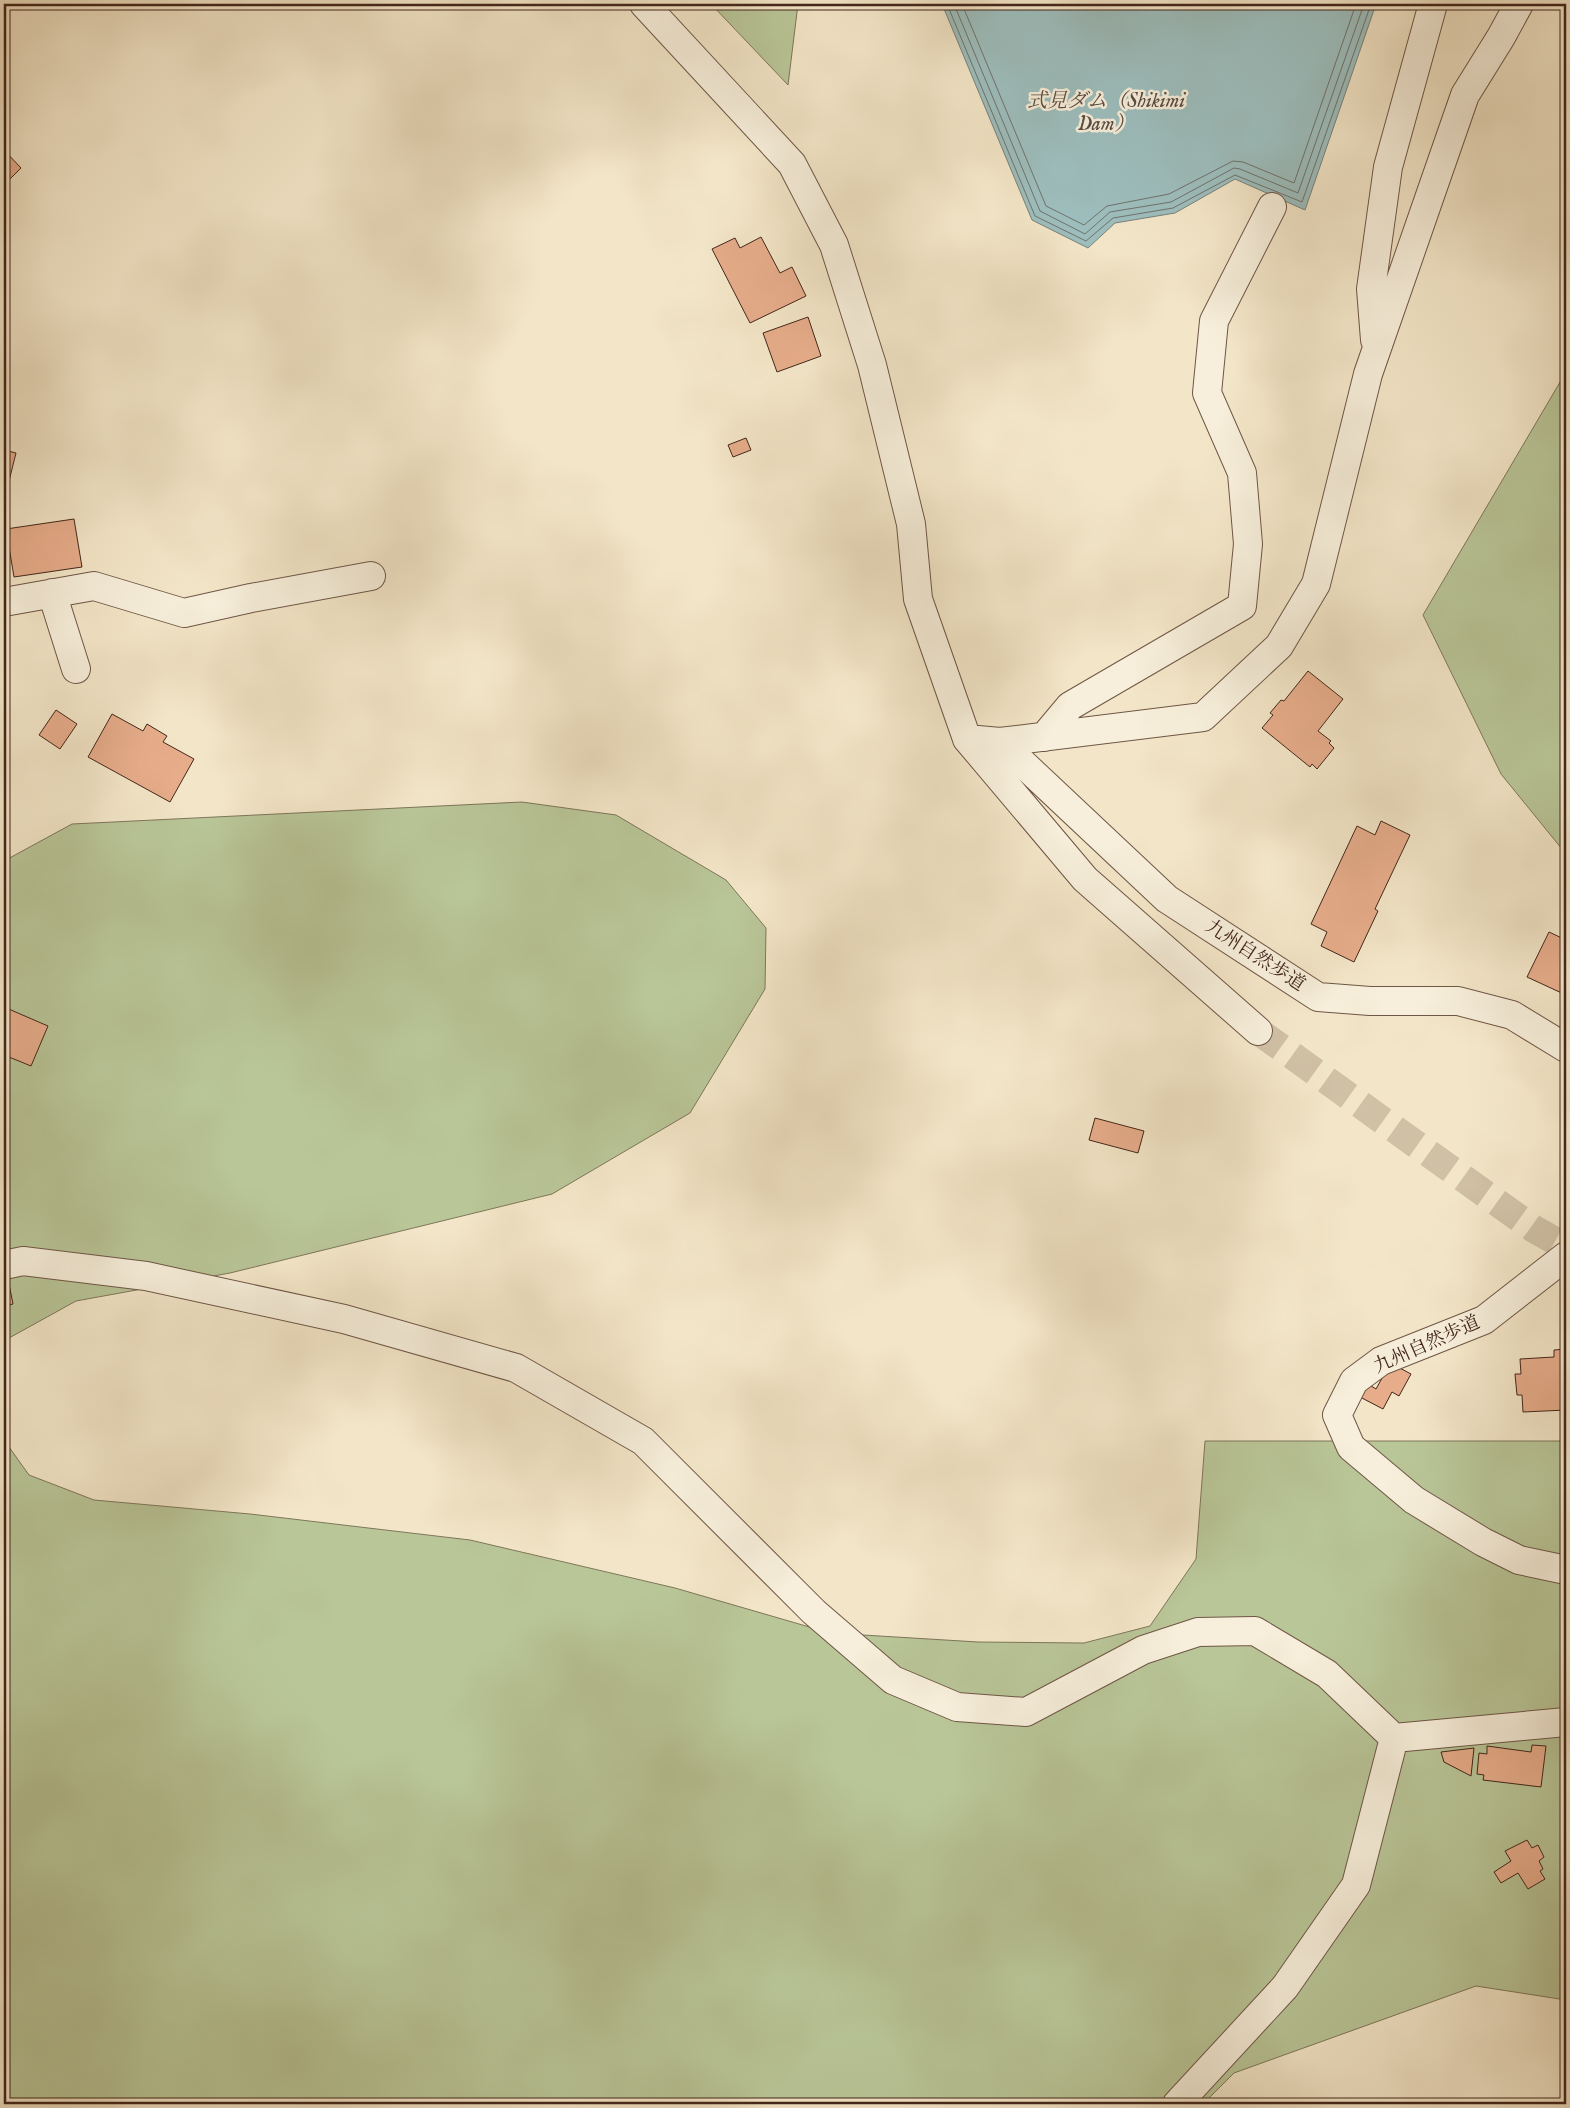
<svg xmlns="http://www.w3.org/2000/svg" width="1570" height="2108" viewBox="0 0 1570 2108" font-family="'IM FELL English','Noto Serif JP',serif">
	<rect width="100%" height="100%" fill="#f3e6c8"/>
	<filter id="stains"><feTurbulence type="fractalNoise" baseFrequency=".004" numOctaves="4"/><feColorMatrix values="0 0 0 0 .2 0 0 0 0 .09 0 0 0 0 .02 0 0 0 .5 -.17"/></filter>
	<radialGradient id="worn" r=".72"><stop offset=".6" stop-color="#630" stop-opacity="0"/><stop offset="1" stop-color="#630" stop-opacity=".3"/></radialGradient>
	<path fill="#b9c698" stroke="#7e765a" d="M 711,4 L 798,4 L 788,85 Z
		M 1566,372 L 1566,854 L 1501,774 L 1423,615 Z
		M 522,802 L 616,815 L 726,880 L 766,928 L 765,989 L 690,1113 L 552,1194 L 230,1273 L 76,1301 L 9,1338 L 4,1346 L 4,861 L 72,824 Z
		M 4,1440 L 29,1475 L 94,1500 L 250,1514 L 470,1540 L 675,1588 L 830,1633 L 978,1642 L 1084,1643 L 1150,1626 L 1196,1559 L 1205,1441 L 1566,1441 L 1566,2000 L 1476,1986 L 1234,2073 L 1203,2104 L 4,2104 Z"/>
	<path fill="#9dbebd" stroke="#79817c" d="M 942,4 L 1376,4 L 1305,210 L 1235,179 L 1175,213 L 1115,223 L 1088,248 L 1032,220 Z"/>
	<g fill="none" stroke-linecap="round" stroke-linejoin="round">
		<path stroke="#70726c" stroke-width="1" d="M 947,4 L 1035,216 L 1086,241 L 1113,218 L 1173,208 L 1235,175 L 1302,202 L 1371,4
			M 954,4 L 1040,211 L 1085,234 L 1110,212 L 1171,202 L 1234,168 L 1240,169 L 1298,193 L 1364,4
			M 962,4 L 1046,206 L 1084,225 L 1107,206 L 1169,194 L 1233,161 L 1243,162 L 1294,183 L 1356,4"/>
	</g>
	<path fill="#e7ad8b" stroke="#43261b" d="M 4,150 L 21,168 L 10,179 L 4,172 Z
		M 761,237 L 780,273 L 792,267 L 806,296 L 750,323 L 712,249 L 735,238 L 740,248 Z
		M 808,317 L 821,356 L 777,372 L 763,333 Z
		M 746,438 L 751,450 L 733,457 L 728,445 Z
		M 4,450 L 16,453 L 9,481 L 4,479 Z
		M 74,519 L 82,567 L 14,577 L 6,529 Z
		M 1308,671 L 1343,699 L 1318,731 L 1331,741 L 1329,743 L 1334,748 L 1317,769 L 1312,764 L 1310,767 L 1262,728 L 1273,715 L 1270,713 L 1281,700 L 1284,701 Z
		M 56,710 L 77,724 L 60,749 L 39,735 Z
		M 112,714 L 143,731 L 147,724 L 167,736 L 163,742 L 194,759 L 170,802 L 88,757 Z
		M 1381,821 L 1410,835 L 1375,909 L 1378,911 L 1354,962 L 1321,946 L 1327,932 L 1311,924 L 1357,826 L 1375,835 Z
		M 1549,932 L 1566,940 L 1566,995 L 1527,977 Z
		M 4,1007 L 48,1026 L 31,1066 L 4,1055 Z
		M 1095,1118 L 1144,1131 L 1138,1153 L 1089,1140 Z
		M 9,1284 L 13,1304 L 4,1306 L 4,1285 Z
		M 1566,1349 L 1566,1410 L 1523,1412 L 1522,1395 L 1517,1395 L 1515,1374 L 1521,1374 L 1520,1359 L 1554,1357 L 1554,1350 Z
		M 1396,1366 L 1411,1374 L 1399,1396 L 1392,1392 L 1383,1409 L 1360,1397 L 1368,1384 L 1376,1389 L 1386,1371 Z
		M 1532,1745 L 1546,1746 L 1541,1787 L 1483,1780 L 1484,1775 L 1477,1774 L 1479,1753 L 1487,1754 L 1487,1746 L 1531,1752 Z
		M 1474,1748 L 1471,1776 L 1444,1762 L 1441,1752 Z
		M 1527,1840 L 1532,1848 L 1538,1845 L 1544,1857 L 1539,1861 L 1543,1869 L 1540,1871 L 1545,1879 L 1528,1889 L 1518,1873 L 1501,1883 L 1494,1872 L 1511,1861 L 1505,1851 Z"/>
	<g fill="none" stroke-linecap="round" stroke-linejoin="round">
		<path stroke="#d0c0a5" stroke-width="28" stroke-dasharray="28 14" stroke-linecap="butt" d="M 1258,1031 L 1534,1229 L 1566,1247"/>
		<defs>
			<path id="minor" d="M 644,4 L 792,164 L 834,245 L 872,365 L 911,524 L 918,599 L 967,739 L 1085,879 L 1258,1031
				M 1375,340 L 1371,289 L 1388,167 L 1433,4
				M 52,593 L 76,669
				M 4,602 L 94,586 L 184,613 L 251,598 L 371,576
				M 1044,737 L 1070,706 L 1242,606 L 1248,544 L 1242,473 L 1207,393 L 1214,321 L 1272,207
				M 967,739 L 1000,742 L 1203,717 L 1279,646 L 1316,584 L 1368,374 L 1465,95 L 1501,37 L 1519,4
				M 1000,742 L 1167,899 L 1318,997 L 1370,1001 L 1458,1001 L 1512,1015 L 1566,1048
				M 1566,1256 L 1484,1320 L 1381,1361 L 1354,1381 L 1337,1415 L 1351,1447 L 1414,1500 L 1483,1542 L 1519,1560 L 1566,1570
				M 4,1265 L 23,1261 L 146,1276 L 344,1319 L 516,1368 L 643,1441 L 814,1612 L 893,1680 L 957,1707 L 1026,1712 L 1143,1650 L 1198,1632 L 1255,1631 L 1327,1674 L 1394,1738
				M 1394,1738 L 1566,1722
				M 1177,2104 L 1285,1987 L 1356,1885 L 1394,1738"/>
		</defs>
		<use href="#minor" stroke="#6f5646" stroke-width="30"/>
		<use href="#minor" stroke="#f7efdb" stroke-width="28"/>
	</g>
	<g text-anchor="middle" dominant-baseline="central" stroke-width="5" stroke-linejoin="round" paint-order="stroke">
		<g font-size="19" fill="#43261b" stroke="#f7efdb">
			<text transform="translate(1255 956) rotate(33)">九州自然歩道</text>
			<text transform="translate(1427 1345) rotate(-24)">九州自然歩道</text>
		</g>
		<g font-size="20" font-style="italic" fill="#5a4c44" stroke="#f7efdb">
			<text x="1106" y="101">式見ダム（Shikimi<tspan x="1106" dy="23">Dam）</tspan></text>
		</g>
	</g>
	<rect width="1570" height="2108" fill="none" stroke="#f3e6c8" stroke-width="20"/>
	<rect x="5" y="5" width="1560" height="2098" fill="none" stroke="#43261b" stroke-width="2.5"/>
	<rect x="10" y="10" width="1550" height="2088" fill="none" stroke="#43261b"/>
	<rect width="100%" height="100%" filter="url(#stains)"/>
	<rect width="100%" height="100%" fill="url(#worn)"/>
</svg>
